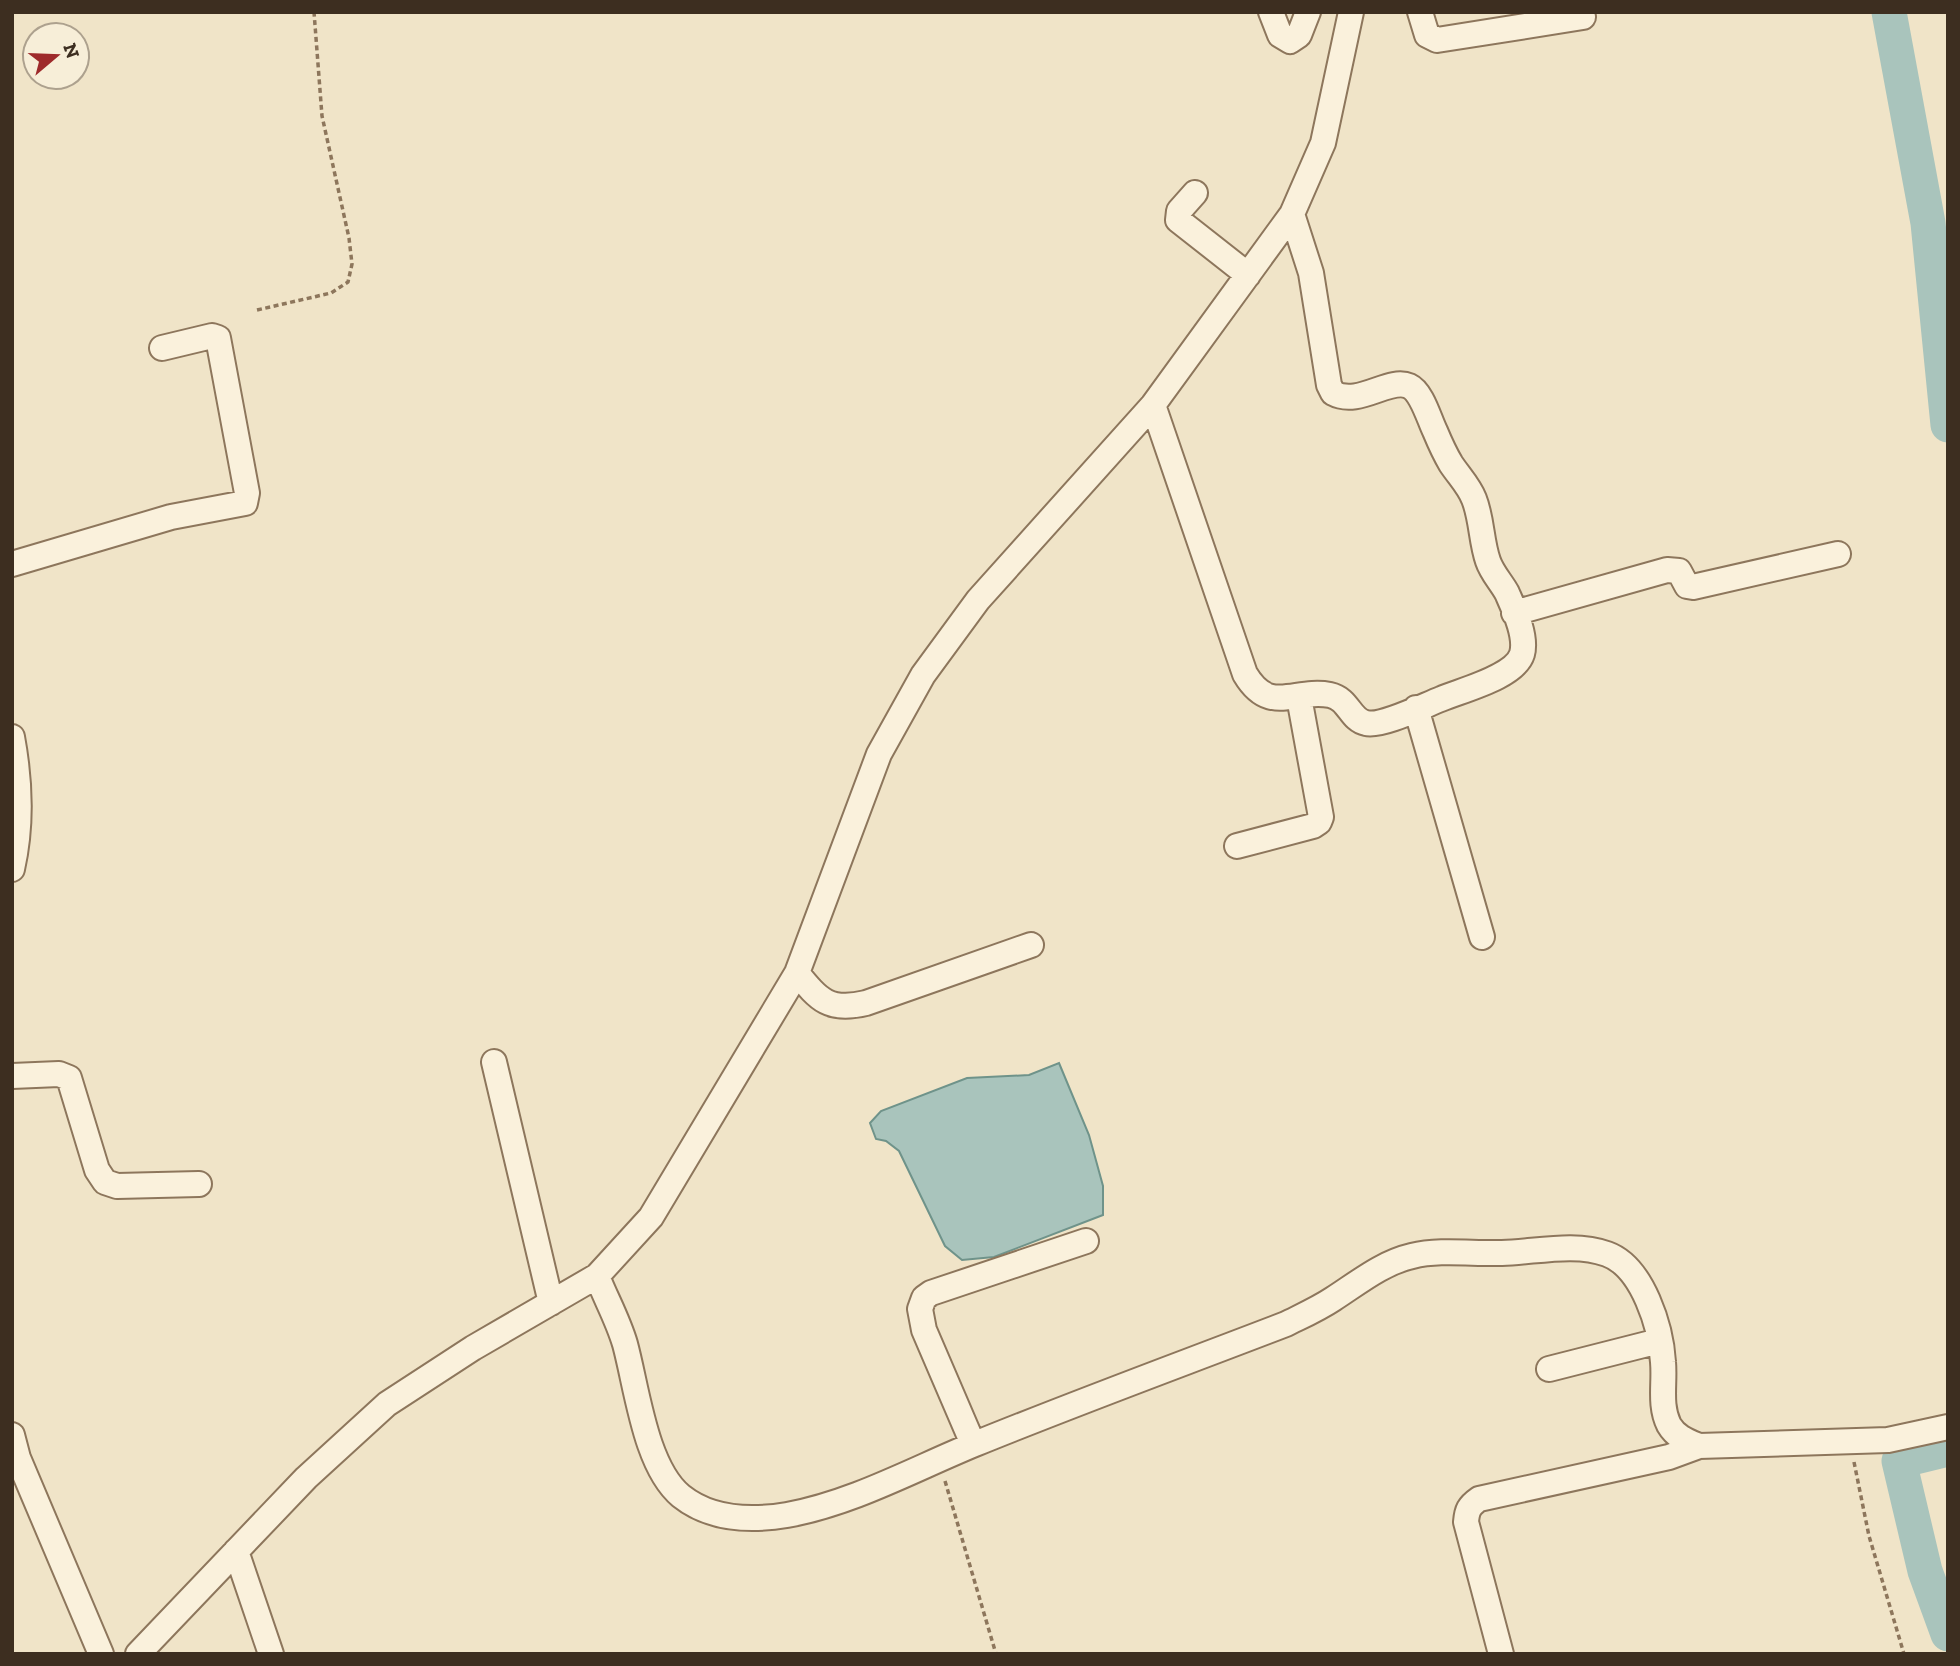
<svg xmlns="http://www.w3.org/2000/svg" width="1960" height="1666" viewBox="0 0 1960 1666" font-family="'Zilla Slab',serif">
	<rect width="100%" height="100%" fill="#f0e4c8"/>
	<path fill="#a9c4bc" stroke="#6f938a" stroke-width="2" d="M 1059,1063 L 1089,1135 L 1103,1186 L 1103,1215 L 994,1257 L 962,1260 L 945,1246 L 899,1151 L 886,1141 L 876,1139 L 870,1123 L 881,1111 L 967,1078 L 1029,1075 Z"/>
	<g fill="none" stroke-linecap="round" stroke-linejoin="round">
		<path stroke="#a9c4bc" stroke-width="35" d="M 1889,12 L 1928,223 L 1948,425
			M 1948,1449 L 1899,1461 L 1925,1571 L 1948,1634"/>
		<defs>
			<path id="minor" d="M 1271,12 L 1280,35 L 1290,41 L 1299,35 L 1308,12
				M 1420,12 L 1427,35 L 1437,40 L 1583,17
				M 1195,193 L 1179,211 L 1178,220 L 1248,275
				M 1153,405 L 1245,674 C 1270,716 1294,688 1330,695 C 1349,699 1350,720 1366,723 C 1382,727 1425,705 1441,699 C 1462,690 1515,677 1522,654 C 1527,636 1514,609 1507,593 C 1501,582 1492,573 1488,561 C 1481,541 1482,519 1474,499 C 1469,486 1459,476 1451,464 C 1445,454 1440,443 1435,431 C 1429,419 1422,392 1409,386 C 1389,377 1359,407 1333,393 L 1329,385 L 1311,273 L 1292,214
				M 12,564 L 171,517 L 245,503 L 247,493 L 218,338 L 212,336 L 162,348
				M 1514,613 L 1667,570 L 1679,571 L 1687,586 L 1693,587 L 1838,554
				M 1416,708 L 1482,937
				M 12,737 C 20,780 22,825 12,869
				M 1237,846 L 1313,826 L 1319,822 L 1321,817 L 1299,697
				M 797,973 C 819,1000 829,1012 866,1003 L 1031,945
				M 494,1062 L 551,1303
				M 12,1076 L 59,1074 L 69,1078 L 97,1170 L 105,1182 L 117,1186 L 199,1184
				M 597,1276 C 606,1299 618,1320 625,1344 C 637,1388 645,1466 681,1496 C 711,1520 751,1521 787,1515 C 853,1503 914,1469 975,1444 C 1078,1402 1182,1364 1286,1324 C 1302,1316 1318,1309 1333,1299 C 1358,1283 1382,1263 1412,1256 C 1440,1249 1473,1254 1502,1253 C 1536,1252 1575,1242 1607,1254 C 1643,1267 1661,1328 1663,1362 C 1665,1383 1659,1405 1669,1425 C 1676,1437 1687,1441 1699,1446 L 1888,1440 L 1948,1427
				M 1549,1369 L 1659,1341
				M 12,1435 L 18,1458 L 101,1654
				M 973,1444 L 924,1330 L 920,1309 L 924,1298 L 931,1293 L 1086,1241
				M 236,1551 L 271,1654
				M 138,1654 L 306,1478 L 387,1404 L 473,1348 L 597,1276 L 651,1217 L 797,973 L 879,754 L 923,675 L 978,600 L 1153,405 L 1292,214 L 1323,143 L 1351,12
				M 1501,1654 L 1466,1522 C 1467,1510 1469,1506 1479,1499 L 1669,1457 L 1699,1446"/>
		</defs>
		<use href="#minor" stroke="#8d765c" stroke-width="28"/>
		<path stroke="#8d765c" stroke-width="3.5" stroke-dasharray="5 3.5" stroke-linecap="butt" d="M 257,310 L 331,293 L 348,282 L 352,264 L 349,238 L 322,116 L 314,12
			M 1854,1462 L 1869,1536 L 1904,1654
			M 945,1481 L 996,1654"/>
		<use href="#minor" stroke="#faf1dc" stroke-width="24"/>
	</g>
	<rect width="1960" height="1666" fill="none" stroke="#3d2e20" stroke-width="28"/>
	<g transform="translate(56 56) rotate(71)"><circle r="33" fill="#f7eed8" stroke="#ada18e" stroke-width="2"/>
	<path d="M0-5L12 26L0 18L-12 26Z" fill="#9e2a2b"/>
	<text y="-10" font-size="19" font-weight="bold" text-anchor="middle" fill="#3d2e20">N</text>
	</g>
</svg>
